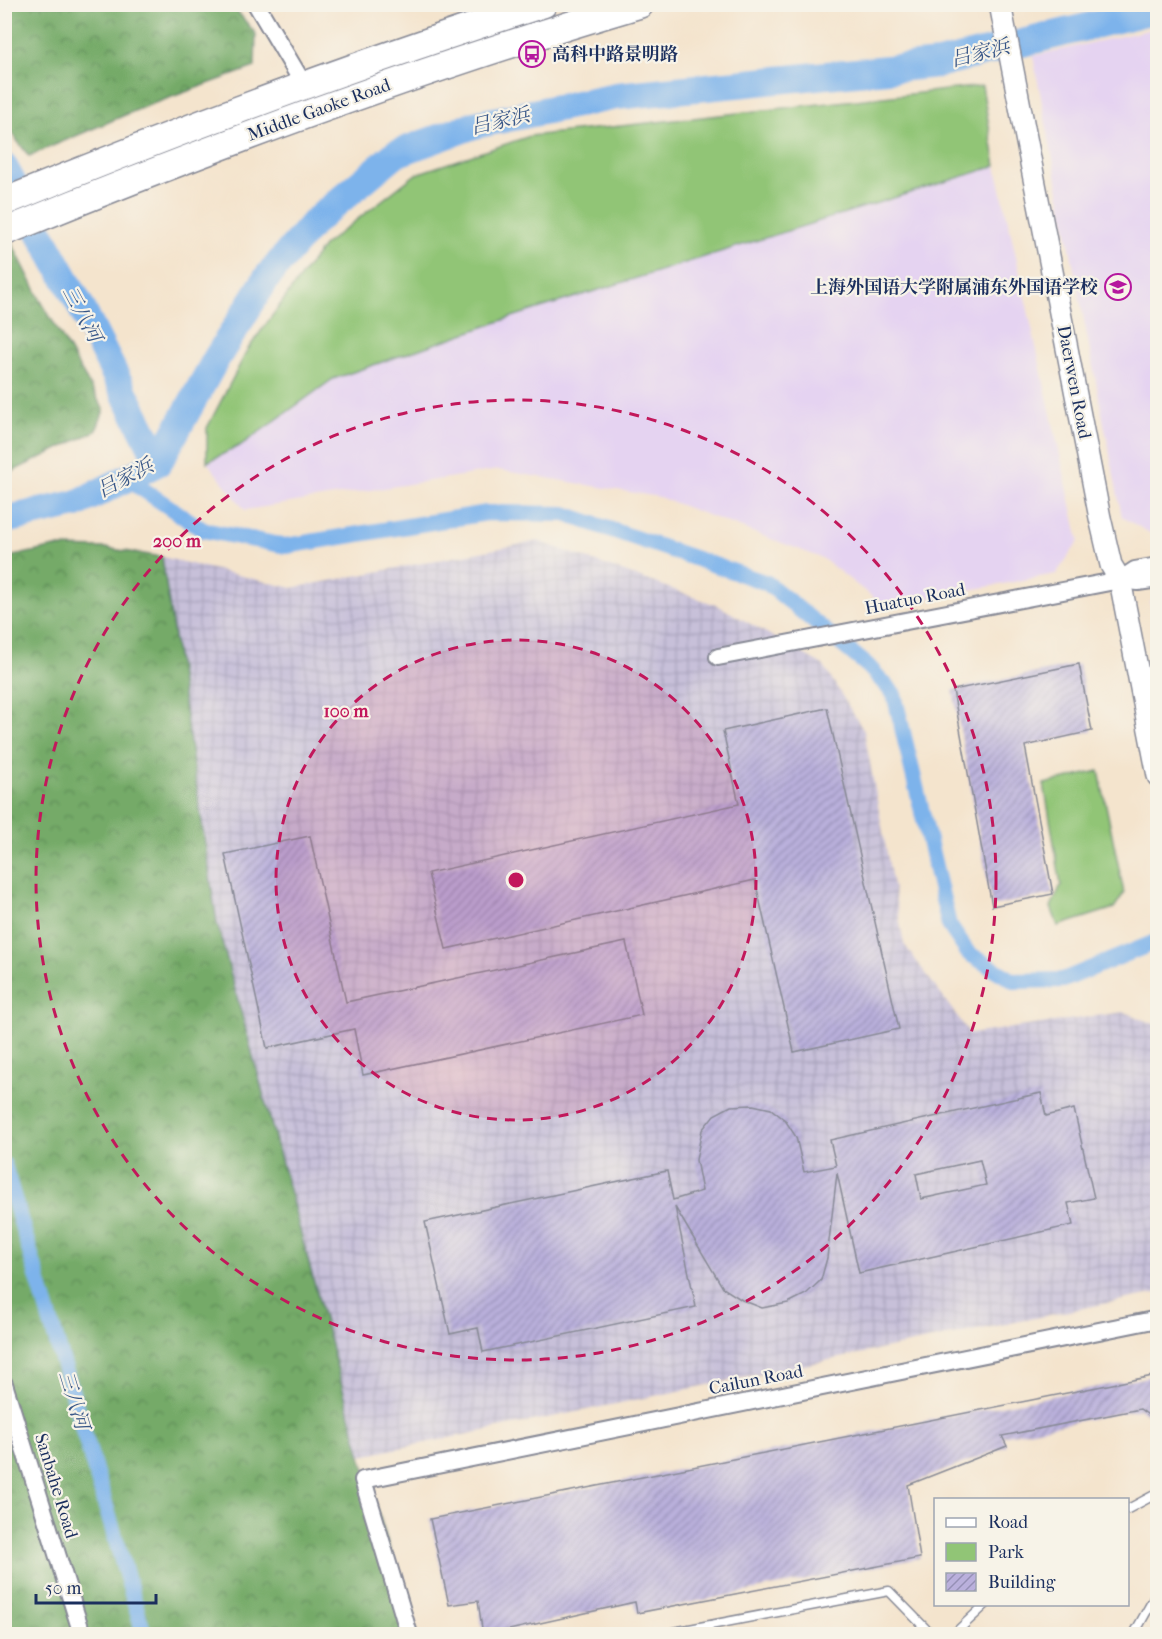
<svg xmlns="http://www.w3.org/2000/svg" width="1162" height="1639" viewBox="0 0 1162 1639" font-family="'IM FELL French Canon','Noto Serif SC',serif">
	<defs>
		<pattern id="industrial-grid" width="8" height="8" patternUnits="userSpaceOnUse" patternTransform="scale(1.5)"><rect width="8" height="8" fill="#c7c0d9"/><path d="M0 4h8M4 0v8" fill="none" stroke="#aaa5bd"/></pattern>
		<pattern id="forest-crowns" width="20" height="18" patternUnits="userSpaceOnUse" patternTransform="scale(1.5)"><rect width="20" height="18" fill="#74aa67"/><path d="M2 6a3 3 0 1 1 6 0M12 15a3 3 0 1 1 6 0" fill="none" stroke="#5e8b58"/></pattern>
		<pattern id="building-hatch" width="6" height="6" patternUnits="userSpaceOnUse" patternTransform="scale(1.5)"><rect width="6" height="6" fill="#bab0dc"/><path d="M-1 1l2-2M0 6l6-6M5 7l2-2" fill="none" stroke="#9690b6"/></pattern>
	</defs>
	<rect width="100%" height="100%" fill="#f7f3e8"/>
	<filter id="ink" filterUnits="userSpaceOnUse"><feTurbulence type="fractalNoise" baseFrequency=".0167" numOctaves="2"/><feDisplacementMap in="SourceGraphic" scale="12" xChannelSelector="R" yChannelSelector="G"/><feConvolveMatrix kernelMatrix="1 2 1 2 8 2 1 2 1" color-interpolation-filters="sRGB"/></filter>
	<filter id="wash" filterUnits="userSpaceOnUse"><feTurbulence type="fractalNoise" baseFrequency=".008" numOctaves="4" result="noise"/><feDisplacementMap in="SourceGraphic" scale="24" xChannelSelector="R" yChannelSelector="G"/><feGaussianBlur stdDeviation="1.35" result="paint"/><feColorMatrix in="noise" values="0 0 0 0 0 0 0 0 0 0 0 0 0 0 0 0 0 1.4 0 .05"/><feComposite in="paint" operator="in"/></filter>
	<g filter="url(#wash)">
		<rect width="100%" height="100%" fill="#f4e4cd"/>
		<path fill="#e5d3f1" d="M 1157,28 L 1158,28 L 1157,537 L 1122,517 L 1033,56 Z
			M 996,166 L 1079,541 L 1056,574 L 884,606 L 822,558 L 659,497 L 498,470 L 245,510 L 207,462 L 241,445 L 333,379 L 515,316 Z
			M 1157,600 L 1158,600 L 1157,638 L 1150,601 Z"/>
		<path fill="url(#industrial-grid)" d="M 538,541 L 719,606 L 823,665 L 864,731 L 904,944 L 970,1034 L 1124,1012 L 1157,1025 L 1157,1293 L 361,1456 L 217,923 L 162,557 L 292,588 Z"/>
		<path fill="url(#forest-crowns)" stroke="#486c62" stroke-width="1.5" d="M 4,5 L 232,5 L 256,34 L 255,67 L 144,107 L 29,156 L 5,125 Z
			M 4,227 L 41,301 L 104,410 L 96,431 L 5,475 Z
			M 55,547 L 106,548 L 162,557 L 217,923 L 361,1456 L 416,1634 L 5,1634 L 4,558 Z"/>
		<path fill="#91c576" stroke="#567a6a" stroke-width="1.5" d="M 982,86 L 996,166 L 515,316 L 333,379 L 241,445 L 207,462 L 207,428 L 248,349 L 323,246 L 416,174 L 530,136 Z
			M 1099,771 L 1124,893 L 1114,908 L 1058,926 L 1051,907 L 1061,885 L 1044,784 Z"/>
		<g fill="none" stroke-linecap="round" stroke-linejoin="round">
			<path stroke="#7db3eb" stroke-width="16" d="M 126,478 L 203,530 L 286,546 L 487,513 L 565,514 L 767,583 L 868,666 L 894,694 L 949,925 L 968,953 L 1014,981 L 1063,980 L 1158,941
				M 4,1165 L 144,1634"/>
			<path stroke="#7db3eb" stroke-width="28" d="M 4,167 L 79,303 L 159,462
				M 4,520 L 76,504 L 159,462 L 216,359 L 268,276 L 314,222 L 395,154 L 474,125 L 616,96 L 938,64 L 1158,9"/>
		</g>
		<g id="blocks">
			<path fill="url(#building-hatch)" fill-rule="evenodd" d="M 1079,664 L 1092,731 L 1025,746 L 1053,894 L 992,906 L 953,690 Z
				M 827,708 L 899,1029 L 794,1052 L 755,880 L 446,949 L 428,873 L 739,804 L 723,731 Z
				M 310,836 L 346,1002 L 626,942 L 642,1015 L 363,1075 L 354,1029 L 267,1048 L 225,854 Z
				M 1041,1093 L 1046,1116 L 1074,1109 L 1094,1198 L 1068,1203 L 1073,1225 L 859,1273 L 837,1173 L 827,1258 L 821,1280 L 806,1294 L 788,1303 L 762,1308 L 742,1300 L 723,1288 L 675,1207 L 696,1307 L 483,1352 L 478,1328 L 450,1334 L 425,1222 L 667,1171 L 673,1200 L 702,1191 L 696,1160 L 702,1130 L 714,1115 L 731,1106 L 753,1105 L 771,1109 L 785,1120 L 796,1137 L 804,1172 L 836,1166 L 830,1140 ZM 980,1160 L 986,1185 L 921,1199 L 916,1174 Z
				M 1158,1375 L 1158,1422 L 1140,1409 L 1002,1436 L 1007,1446 L 908,1485 L 920,1558 L 637,1613 L 635,1602 L 486,1635 L 483,1635 L 478,1601 L 449,1605 L 430,1519 Z"/>
		</g>
	</g>
	<g filter="url(#ink)">
		<use href="#blocks" fill-opacity="0" stroke="#888a96" stroke-width="1.5"/>
		<g fill="none" stroke-linecap="round" stroke-linejoin="round">
			<defs>
				<path id="service" d="M 1128,1509 L 1158,1493
					M 663,1634 L 889,1591 L 931,1634
					M 954,1634 L 986,1604
					M 1134,1634 L 1158,1591"/>
				<path id="minor" d="M 256,4 L 304,85
					M 1120,580 L 1135,570 L 1158,566
					M 718,657 L 1120,580 L 1138,582 L 1158,579
					M 4,1384 L 82,1634
					M 409,1634 L 363,1480 L 1158,1319"/>
				<path id="tertiary" d="M 1000,4 L 1100,518 L 1111,565 L 1120,580 L 1158,776"/>
				<path id="primary" d="M 4,202 C 182,129 360,62 543,4
					M 4,232 C 213,146 423,68 640,4"/>
			</defs>
			<use href="#service" stroke="#888a96" stroke-width="11"/>
			<use href="#minor" stroke="#888a96" stroke-width="20"/>
			<use href="#tertiary" stroke="#888a96" stroke-width="24"/>
			<use href="#primary" stroke="#888a96" stroke-width="30"/>
			<use href="#service" stroke="#fff" stroke-width="8"/>
			<use href="#minor" stroke="#fff" stroke-width="16"/>
			<use href="#tertiary" stroke="#fff" stroke-width="21"/>
			<use href="#primary" stroke="#fff" stroke-width="27"/>
		</g>
	</g>
	<circle cx="516" cy="880" r="240" fill="#c2185b" fill-opacity=".12"/>
	<g fill="none" stroke="#c2185b" stroke-width="3" stroke-dasharray="10 8">
		<circle cx="516" cy="880" r="240"/>
		<circle cx="516" cy="880" r="480"/>
	</g>
	<defs>
		<symbol id="bus-ring" viewBox="-11 -11 22 22"><circle r="9.5" fill="#f7f3e8" stroke="#b5179e" stroke-width="1.5"/><path d="M-5-6H5V4H4V6H2V4H-2V6H-4V4H-5ZM-3.5-4V0h7V-4ZM-3.5 1.2v1.5H-2V1.2ZM2 1.2v1.5H3.5V1.2Z" fill="#b5179e"/></symbol>
		<symbol id="school-ring" viewBox="-11 -11 22 22"><circle r="9.5" fill="#f7f3e8" stroke="#b5179e" stroke-width="1.5"/><path d="M0-5L7-2L0 1L-7-2ZM-4 1L0 2.5L4 1V4Q0 6-4 4Z" fill="#b5179e"/></symbol>
	</defs>
	<g fill-rule="evenodd">
		<use href="#bus-ring" x="517" y="39" width="30" height="30"/>
		<use href="#school-ring" x="1103" y="272" width="30" height="30"/>
	</g>
	<g text-anchor="middle" dominant-baseline="central" stroke-width="4.5" stroke-linejoin="round" paint-order="stroke">
		<g font-size="18" font-weight="bold" fill="#1b2f5e" stroke="#f7f3e8" text-anchor="start">
			<text x="552" y="54">高科中路景明路</text>
			<text x="1098" y="287" text-anchor="end">上海外国语大学附属浦东外国语学校</text>
		</g>
		<g font-size="18" fill="#1b2f5e" stroke="#f7f3e8">
			<text transform="translate(319 110) rotate(-20)">Middle Gaoke Road</text>
			<text transform="translate(1074 382) rotate(79)">Daerwen Road</text>
			<text transform="translate(915 599) rotate(-11)">Huatuo Road</text>
			<text transform="translate(756 1380) rotate(-11)">Cailun Road</text>
			<text transform="translate(56 1486) rotate(73)">Sanbahe Road</text>
		</g>
		<g font-size="20" font-style="italic" fill="#385788" stroke="#f7f3e8">
			<text transform="translate(980 53) rotate(-14)">吕家浜</text>
			<text transform="translate(500 121) rotate(-13)">吕家浜</text>
			<text transform="translate(82 314) rotate(62)">三八河</text>
			<text transform="translate(125 478) rotate(-28)">吕家浜</text>
			<text transform="translate(74 1400) rotate(73)">三八河</text>
		</g>
	</g>
	<circle cx="516" cy="880" r="9" fill="#c2185b" stroke="#f7f3e8" stroke-width="3"/>
	<g font-size="18" text-anchor="middle" font-weight="bold" fill="#c2185b" stroke="#f7f3e8" stroke-width="4.5" stroke-linejoin="round" paint-order="stroke">
		<text x="177" y="547">200 m</text>
		<text x="346" y="717">100 m</text>
	</g>
	<rect width="1162" height="1639" fill="none" stroke="#f7f3e8" stroke-width="24"/>
	<rect x="934" y="1498" width="195" height="108" fill="#f7f3e8" stroke="#9fa5b1" stroke-width="1.5"/>
	<rect x="946" y="1518" width="30" height="9" fill="#ffffff" stroke="#9fa5b1" stroke-width="1.5"/>
	<text x="988" y="1528" font-size="18" fill="#1b2f5e">Road</text>
	<rect x="946" y="1543" width="30" height="18" fill="#91c576" stroke="#9fa5b1" stroke-width="1.5"/>
	<text x="988" y="1558" font-size="18" fill="#1b2f5e">Park</text>
	<rect x="946" y="1573" width="30" height="18" fill="url(#building-hatch)" stroke="#9fa5b1" stroke-width="1.5"/>
	<text x="988" y="1588" font-size="18" fill="#1b2f5e">Building</text>
	<path d="M36 1594v9h120v-9" fill="none" stroke="#1b2f5e" stroke-width="3"/>
	<text x="45" y="1594" font-size="18" fill="#1b2f5e" stroke="#f7f3e8" stroke-width="4.5" paint-order="stroke">50 m</text>
</svg>
